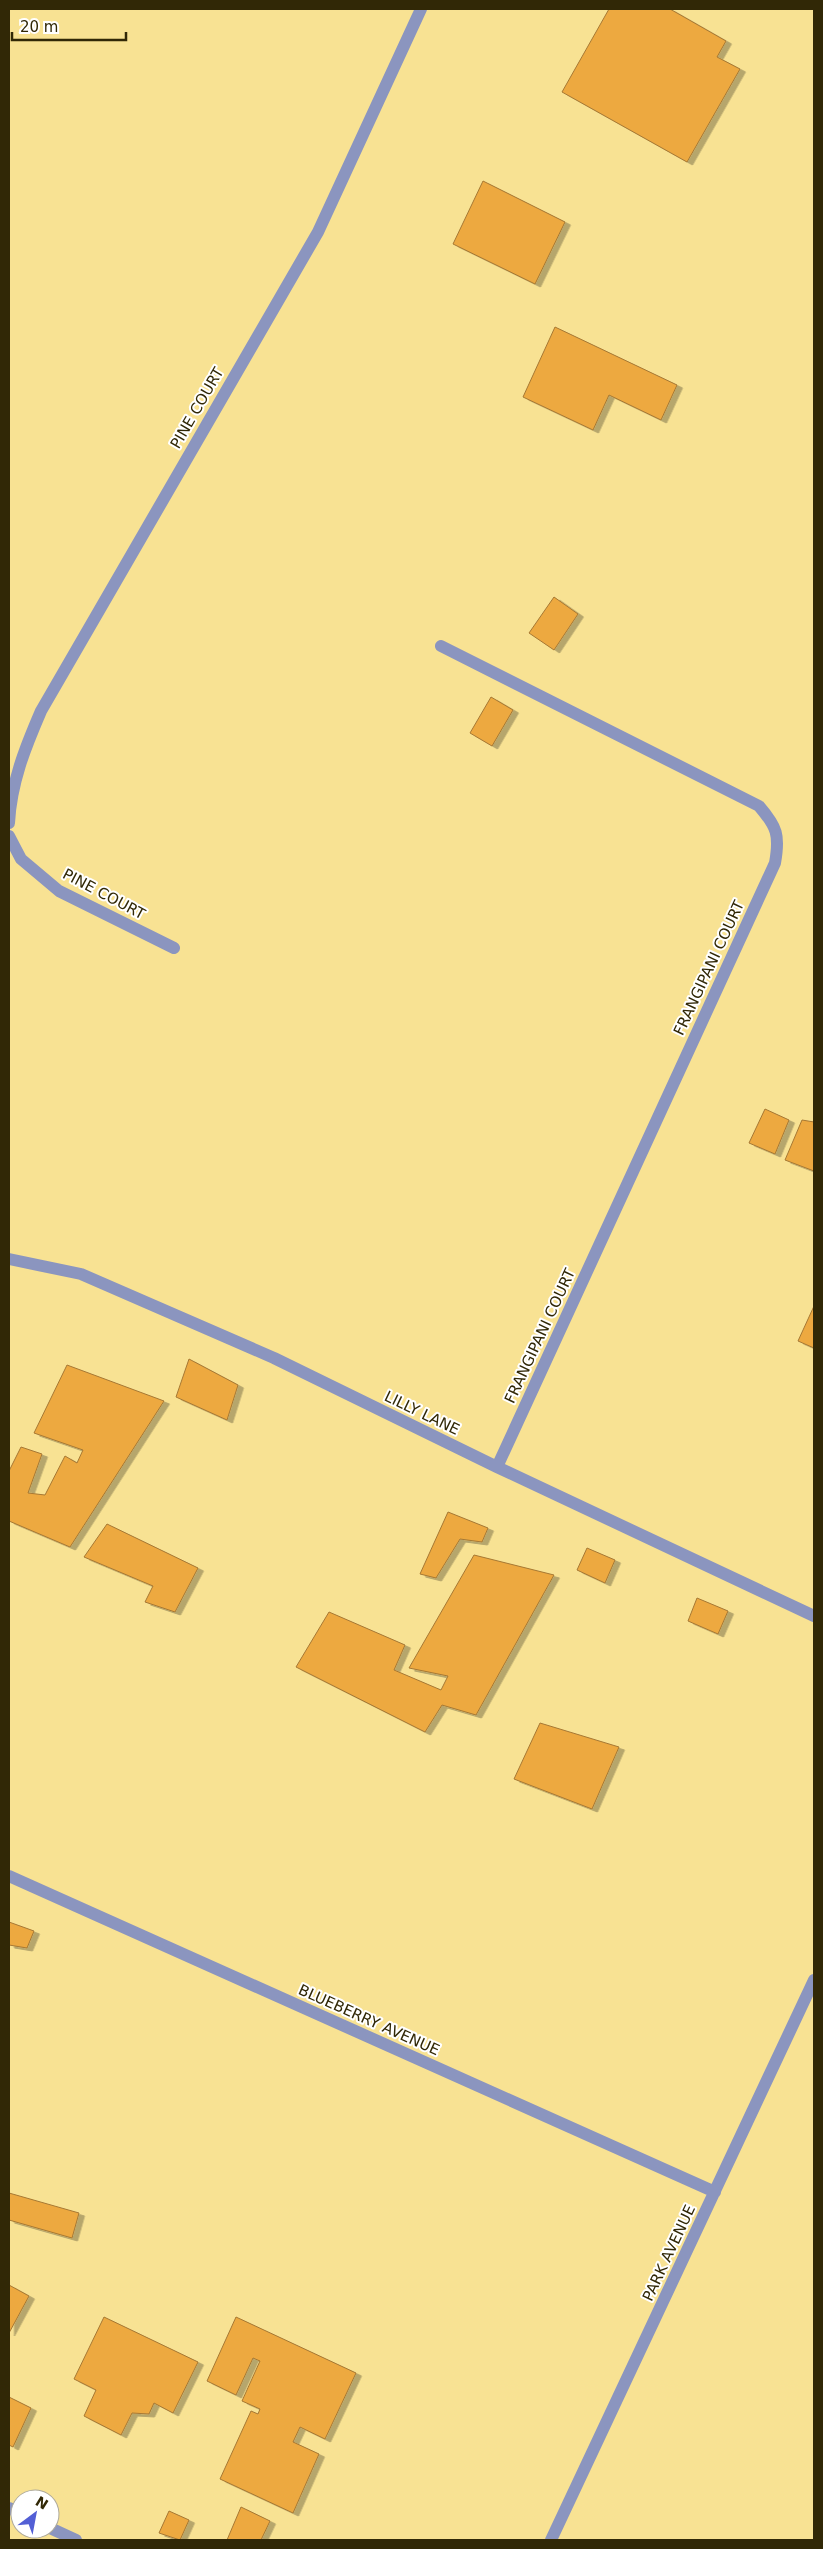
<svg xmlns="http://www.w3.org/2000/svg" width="823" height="2549" viewBox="0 0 823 2549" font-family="'DejaVu Sans',sans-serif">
	<defs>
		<filter id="shadow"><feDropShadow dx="5.5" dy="3" stdDeviation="0" flood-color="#0004"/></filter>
	</defs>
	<rect width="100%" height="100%" fill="#f8e293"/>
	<path fill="#eda93f" stroke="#a67834" filter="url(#shadow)" d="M 609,9 L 670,9 L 726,41 L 717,57 L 740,69 L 687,162 L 562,92 Z
		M 483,181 L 565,222 L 535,284 L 453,244 Z
		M 555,327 L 677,385 L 661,420 L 609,395 L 593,430 L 523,397 Z
		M 554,597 L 578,614 L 554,650 L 529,633 Z
		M 491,697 L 513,710 L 492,746 L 470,733 Z
		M 765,1109 L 789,1120 L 775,1154 L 749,1143 Z
		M 802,1120 L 814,1122 L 814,1171 L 785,1160 Z
		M 814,1306 L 814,1348 L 798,1341 Z
		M 189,1359 L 238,1385 L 227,1420 L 176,1397 Z
		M 67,1365 L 164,1401 L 70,1547 L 9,1521 L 9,1471 L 21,1447 L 42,1454 L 28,1493 L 45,1495 L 65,1456 L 77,1463 L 83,1450 L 34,1433 Z
		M 448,1512 L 488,1528 L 482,1542 L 460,1539 L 436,1578 L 420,1574 Z
		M 107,1524 L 198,1568 L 175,1612 L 145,1602 L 153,1586 L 84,1557 Z
		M 587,1548 L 615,1560 L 605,1583 L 577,1570 Z
		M 474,1555 L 554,1575 L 476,1715 L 442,1705 L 425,1732 L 296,1667 L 329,1612 L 405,1645 L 394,1670 L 441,1690 L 448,1676 L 409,1668 Z
		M 697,1598 L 728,1611 L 718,1634 L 688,1621 Z
		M 540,1723 L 619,1747 L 592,1809 L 514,1779 Z
		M 9,1922 L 34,1931 L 27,1948 L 9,1945 Z
		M 9,2193 L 79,2213 L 72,2238 L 9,2220 Z
		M 9,2285 L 29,2296 L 9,2333 Z
		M 104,2317 L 198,2362 L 173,2413 L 154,2403 L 149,2414 L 132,2413 L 121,2435 L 84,2416 L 96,2390 L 74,2379 Z
		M 236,2317 L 356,2373 L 325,2439 L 300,2427 L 293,2442 L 319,2454 L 293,2513 L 220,2479 L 251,2411 L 258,2414 L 260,2409 L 242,2401 L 260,2361 L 253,2358 L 236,2395 L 207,2381 Z
		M 9,2397 L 31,2408 L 13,2447 L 9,2445 Z
		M 241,2507 L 270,2521 L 261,2540 L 227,2540 Z
		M 169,2511 L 189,2520 L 180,2540 L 159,2533 Z"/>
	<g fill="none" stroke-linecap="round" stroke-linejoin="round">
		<path stroke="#8b95bf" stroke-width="12" d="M 441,646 L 759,806 C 777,827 780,835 775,863 L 497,1467
			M 9,823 C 11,783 25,748 41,711 L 318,232 L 421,9
			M 9,836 L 21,859 L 59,891 L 174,948
			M 9,1259 L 81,1274 L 274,1358 L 497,1467 L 814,1616
			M 9,1876 L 715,2192
			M 9,2508 L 20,2513
			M 50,2528 L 76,2540
			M 551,2540 L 814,1980"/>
	</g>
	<g text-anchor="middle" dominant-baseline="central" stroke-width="4" stroke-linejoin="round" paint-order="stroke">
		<g font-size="15" fill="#312806" stroke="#fff">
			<text transform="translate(197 408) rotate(-60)">PINE COURT</text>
			<text transform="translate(104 894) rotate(28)">PINE COURT</text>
			<text transform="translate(709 968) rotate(-65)">FRANGIPANI COURT</text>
			<text transform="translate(540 1336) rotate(-65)">FRANGIPANI COURT</text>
			<text transform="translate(422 1413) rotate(26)">LILLY LANE</text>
			<text transform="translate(369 2020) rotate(24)">BLUEBERRY AVENUE</text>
			<text transform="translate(669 2253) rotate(-65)">PARK AVENUE</text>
		</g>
	</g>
	<rect width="823" height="2549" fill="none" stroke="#312806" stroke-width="20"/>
	<g transform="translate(35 2514) rotate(32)"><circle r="24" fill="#ffffff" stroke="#ada99b"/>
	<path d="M0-4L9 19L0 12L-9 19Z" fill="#535fd5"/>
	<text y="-8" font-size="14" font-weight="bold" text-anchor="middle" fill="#312806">N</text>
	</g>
	<path d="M12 32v8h114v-8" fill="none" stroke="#312806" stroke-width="2.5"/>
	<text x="20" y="32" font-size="15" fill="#312806" stroke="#ffffff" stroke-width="4" paint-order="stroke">20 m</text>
</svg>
